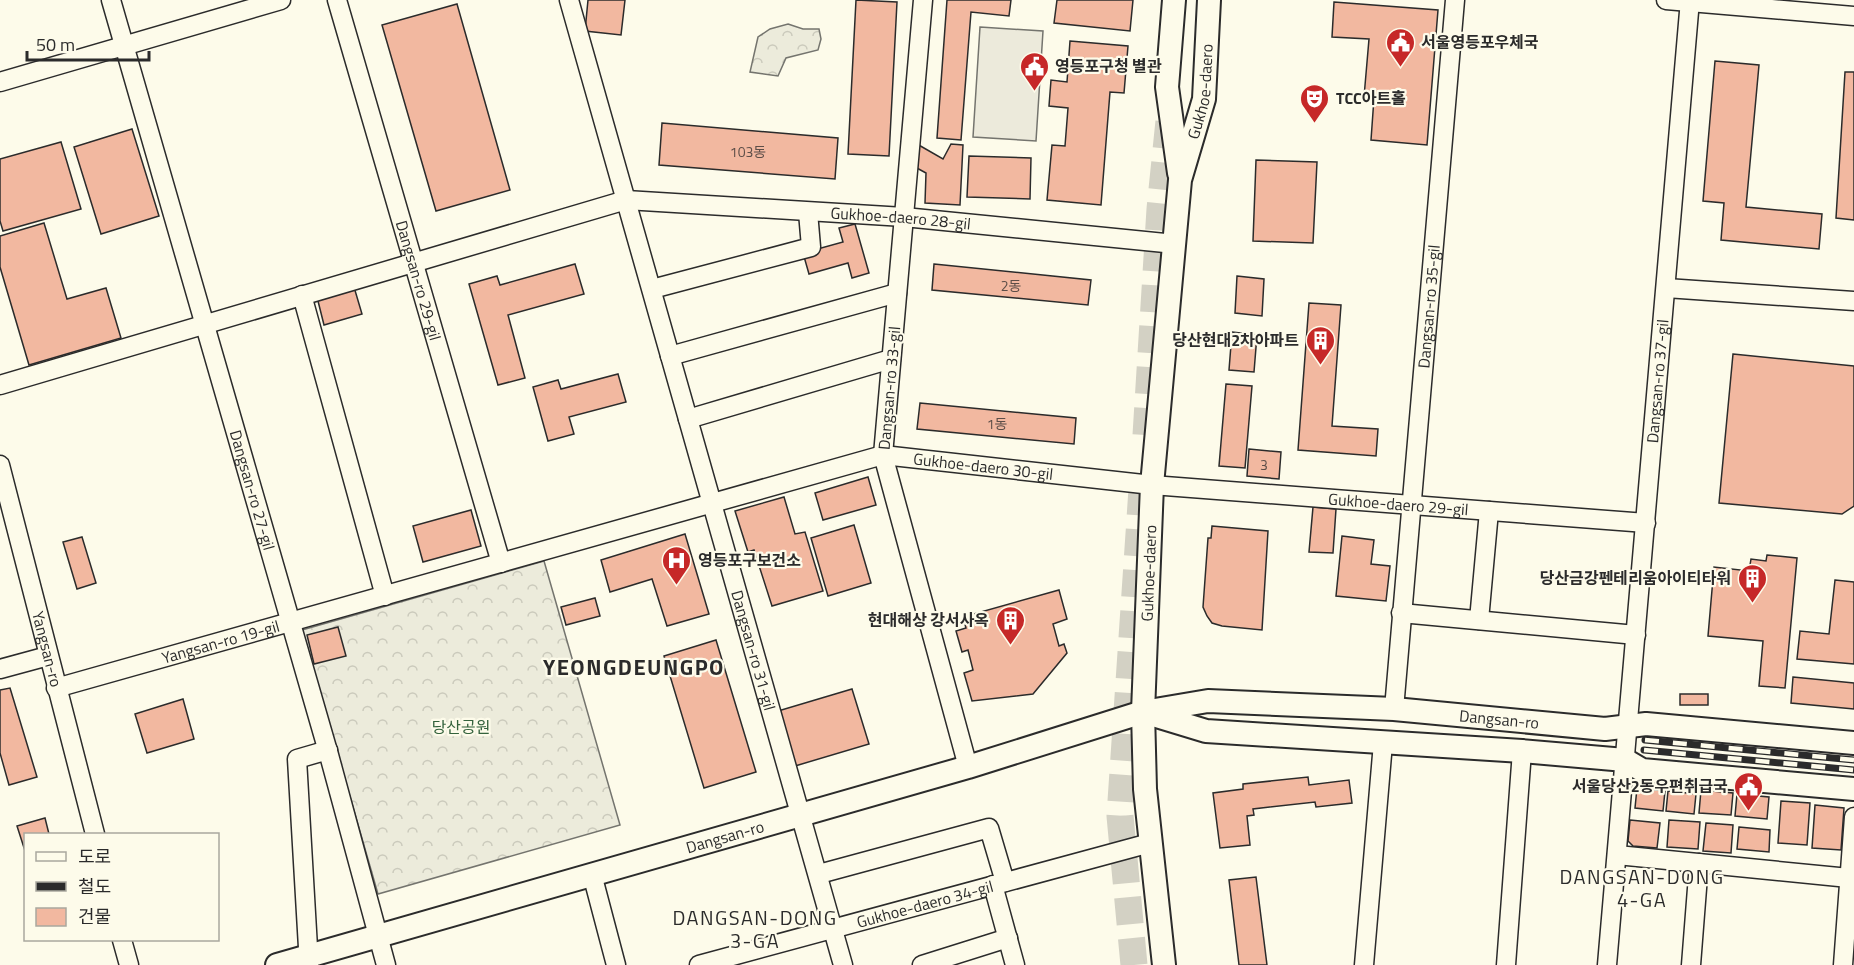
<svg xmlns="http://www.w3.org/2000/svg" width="1854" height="965" viewBox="0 0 1854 965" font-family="'Titillium Web','Noto Sans KR',sans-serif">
	<defs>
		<pattern id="forest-crowns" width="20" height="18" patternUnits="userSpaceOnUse" patternTransform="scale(1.5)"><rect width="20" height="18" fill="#ecebdb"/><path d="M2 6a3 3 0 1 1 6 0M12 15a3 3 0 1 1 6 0" fill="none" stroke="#cbcabc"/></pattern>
	</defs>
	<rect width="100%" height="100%" fill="#fdfbea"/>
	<path fill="url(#forest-crowns)" stroke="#74746e" stroke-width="1.5" d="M 788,24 L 803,29 L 819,29 L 821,39 L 818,50 L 786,58 L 778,76 L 750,72 L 758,37 L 770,29 Z
		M 544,561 L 620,825 L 378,894 L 302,630 Z"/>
	<path fill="#eceadb" stroke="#74746e" stroke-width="1.5" d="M 980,27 L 1043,31 L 1036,141 L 973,137 Z"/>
	<path fill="#f2b8a0" stroke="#2b2b2b" stroke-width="1.5" d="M 588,0 L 625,0 L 621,35 L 585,31 Z
		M 856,0 L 897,2 L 889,156 L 848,154 Z
		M 947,0 L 1011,0 L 1009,16 L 971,12 L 961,140 L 937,138 Z
		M 1057,0 L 1133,0 L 1130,31 L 1054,23 Z
		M 1334,2 L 1438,10 L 1427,145 L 1371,140 L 1374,98 L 1364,97 L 1369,39 L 1332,37 Z
		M 457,4 L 510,190 L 436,211 L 382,25 Z
		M 1070,41 L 1128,46 L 1124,93 L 1110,92 L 1101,205 L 1047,200 L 1052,145 L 1065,146 L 1068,108 L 1049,106 L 1051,80 L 1067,82 Z
		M 1715,61 L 1759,65 L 1746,207 L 1822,214 L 1819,249 L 1721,240 L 1724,203 L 1703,201 Z
		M 1845,72 L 1854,72 L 1854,220 L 1836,218 Z
		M 662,123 L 838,138 L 835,179 L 659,165 Z
		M 132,129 L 159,216 L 101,234 L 74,147 Z
		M 61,142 L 81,209 L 3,231 L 0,221 L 0,159 Z
		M 917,144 L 943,159 L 951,144 L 963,145 L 960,205 L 925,203 L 926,173 L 915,167 Z
		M 969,156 L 1031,158 L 1030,199 L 967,197 Z
		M 1256,160 L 1317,162 L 1313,243 L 1253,241 Z
		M 44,223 L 67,299 L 106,288 L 121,338 L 29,365 L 0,267 L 0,236 Z
		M 855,224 L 869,273 L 852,278 L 848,263 L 809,274 L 803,253 L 843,242 L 839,228 Z
		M 575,264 L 584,294 L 508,315 L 525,378 L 498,385 L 469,284 L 497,276 L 500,285 Z
		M 934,264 L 1091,280 L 1088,305 L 932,290 Z
		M 1237,276 L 1264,279 L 1262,316 L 1235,313 Z
		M 354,287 L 362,314 L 324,325 L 317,297 Z
		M 1309,303 L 1341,305 L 1332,426 L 1378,429 L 1376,456 L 1298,450 Z
		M 1232,332 L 1257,335 L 1254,372 L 1229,370 Z
		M 1733,354 L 1854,366 L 1854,506 L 1842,514 L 1719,503 Z
		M 618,374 L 626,402 L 569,417 L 574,434 L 548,441 L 533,387 L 558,380 L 561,389 Z
		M 1226,384 L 1252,386 L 1245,468 L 1219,466 Z
		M 920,403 L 1076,418 L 1074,444 L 917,429 Z
		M 1249,449 L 1281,452 L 1279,479 L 1247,476 Z
		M 868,477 L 876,505 L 823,520 L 815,493 Z
		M 784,497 L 795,534 L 805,532 L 823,591 L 772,606 L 754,550 L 748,552 L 735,511 Z
		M 1313,507 L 1336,509 L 1333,553 L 1309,552 Z
		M 471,510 L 481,546 L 423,562 L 413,526 Z
		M 854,525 L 871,583 L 828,596 L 811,538 Z
		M 1212,526 L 1268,531 L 1262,630 L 1222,626 L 1212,623 L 1207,616 L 1203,607 L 1208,538 L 1211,538 Z
		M 685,534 L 709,614 L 667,626 L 652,579 L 610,592 L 601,560 Z
		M 1342,536 L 1374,540 L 1371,564 L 1390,566 L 1386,601 L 1336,596 Z
		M 82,537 L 96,583 L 77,589 L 63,542 Z
		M 1767,555 L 1797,558 L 1785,688 L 1759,686 L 1763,641 L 1708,636 L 1714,567 L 1749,571 L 1751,559 L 1766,561 Z
		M 1835,580 L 1854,582 L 1854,664 L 1797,659 L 1800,631 L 1829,634 Z
		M 1059,590 L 1067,619 L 1053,624 L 1059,646 L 1064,644 L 1067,653 L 1033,694 L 972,701 L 964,673 L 973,670 L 968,650 L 962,652 L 956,631 L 966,628 L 963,617 Z
		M 595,598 L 600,616 L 566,625 L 561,607 Z
		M 338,627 L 346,656 L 314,664 L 307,635 Z
		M 716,640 L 756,772 L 704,788 L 664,656 Z
		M 1793,677 L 1854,683 L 1854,709 L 1791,703 Z
		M 10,688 L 37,777 L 9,785 L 0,753 L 0,690 Z
		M 852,689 L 869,744 L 795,766 L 778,711 Z
		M 1680,694 L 1708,694 L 1708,705 L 1680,705 Z
		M 183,699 L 194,739 L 147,753 L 135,714 Z
		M 1308,777 L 1309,785 L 1349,780 L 1352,803 L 1316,807 L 1315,802 L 1253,809 L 1254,815 L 1247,816 L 1250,845 L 1220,848 L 1213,793 L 1243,789 L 1243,784 Z
		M 1637,788 L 1665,791 L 1663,811 L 1635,808 Z
		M 1701,790 L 1733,793 L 1731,815 L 1699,813 Z
		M 1668,791 L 1696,794 L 1694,814 L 1666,811 Z
		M 1737,794 L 1769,797 L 1767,819 L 1735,816 Z
		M 1781,801 L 1810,803 L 1807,845 L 1778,843 Z
		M 1815,805 L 1844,808 L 1841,850 L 1812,848 Z
		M 45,818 L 49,834 L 26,834 L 26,854 L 17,826 Z
		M 1630,820 L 1660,823 L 1657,848 L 1633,846 L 1628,841 Z
		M 1669,820 L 1700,822 L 1698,849 L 1667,847 Z
		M 1706,823 L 1733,825 L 1731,853 L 1703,851 Z
		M 1739,827 L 1770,830 L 1769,852 L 1737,849 Z
		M 1256,877 L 1267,965 L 1239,965 L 1229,880 Z"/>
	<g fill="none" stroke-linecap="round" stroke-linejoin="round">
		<path stroke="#d3d1c4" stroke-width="27" stroke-dasharray="27 14" stroke-linecap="butt" d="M 1146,435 L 1160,209 L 1169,121
			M 1134,965 L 1120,816 L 1142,489"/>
		<defs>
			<g id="minor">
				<path id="s1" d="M 111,0 L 329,755 L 386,965"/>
				<path id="s2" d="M 337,0 L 501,563"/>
				<path id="s3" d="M 569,0 L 843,965"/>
				<path d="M 923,0 L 883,455 L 968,767"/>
				<path d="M 1666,0 L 1854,16"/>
				<path d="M 0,82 L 281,0"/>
				<path d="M 1666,288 L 1854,301"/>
				<path d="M 652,289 L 811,247 L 808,212"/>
				<path d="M 302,295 L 385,596"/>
				<path d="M 670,356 L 897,293"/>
				<path id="s4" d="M 0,385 L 626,200 L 904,217 L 1175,244"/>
				<path d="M 688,419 L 891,359"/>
				<path id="s5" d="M 0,465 L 95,834"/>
				<path d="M 1401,613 L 1636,635"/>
				<path d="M 1479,620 L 1489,511"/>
				<path d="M 0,669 L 48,656"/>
				<path id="s6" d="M 56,688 L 883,455 L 1152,485 L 1646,523"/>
				<path id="s7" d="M 1394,709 L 1455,0"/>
				<path d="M 1617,855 L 1849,878"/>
				<path d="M 592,874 L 616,965"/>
				<path d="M 819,874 L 989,828 L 1005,882"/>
				<path d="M 993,885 L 1015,965"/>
				<path d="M 122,940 L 129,965"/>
				<path d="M 309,965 L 297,759 L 328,750"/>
				<path id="s8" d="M 699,965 L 1150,843"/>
				<path d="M 922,965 L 1008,938"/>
				<path d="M 1364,965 L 1383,743"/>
				<path d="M 1506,965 L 1522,751"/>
				<path id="s9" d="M 1607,965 L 1690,0"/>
				<path d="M 1691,965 L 1699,863"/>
				<path d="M 1843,965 L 1854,817"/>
			</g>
			<g id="major">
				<path d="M 1174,0 L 1167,87 L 1179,173"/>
				<path d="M 1150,714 L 1206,731 L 1522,751 L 1625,760 L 1642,770 L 1854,789"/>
				<path id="s10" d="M 277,965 L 968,767 L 1143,712 L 1208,701 L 1394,709 L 1605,729 L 1646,724 L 1854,743"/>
				<path id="s11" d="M 1164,965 L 1145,789 L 1143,712 L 1152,485 L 1180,180 L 1204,99 L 1209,0"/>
			</g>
		</defs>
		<use href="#minor" stroke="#2b2b2b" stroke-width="21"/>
		<use href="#major" stroke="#2b2b2b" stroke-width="26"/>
		<use href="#minor" stroke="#fdfbea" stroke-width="18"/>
		<use href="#major" stroke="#fdfbea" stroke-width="22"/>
		<defs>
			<path id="rail" d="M 1645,740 L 1854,760
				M 1644,750 L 1854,770"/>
		</defs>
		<use href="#rail" stroke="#2b2b2b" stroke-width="7"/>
		<use href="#rail" stroke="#fdfbea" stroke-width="4.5" stroke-dasharray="14" stroke-linecap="butt"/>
	</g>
	<defs>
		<symbol id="civic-pin" viewBox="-11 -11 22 30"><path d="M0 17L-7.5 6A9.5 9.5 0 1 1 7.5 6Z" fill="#c62828" stroke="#fdfbea"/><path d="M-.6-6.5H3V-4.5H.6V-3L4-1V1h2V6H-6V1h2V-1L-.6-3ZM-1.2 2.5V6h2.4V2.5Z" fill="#fff"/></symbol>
		<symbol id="theatre-pin" viewBox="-11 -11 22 30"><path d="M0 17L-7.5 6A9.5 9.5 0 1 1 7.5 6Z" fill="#c62828" stroke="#fdfbea"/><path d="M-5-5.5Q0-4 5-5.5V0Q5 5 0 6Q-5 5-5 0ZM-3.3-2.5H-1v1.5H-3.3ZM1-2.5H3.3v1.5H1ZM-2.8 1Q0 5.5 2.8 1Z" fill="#fff"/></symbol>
		<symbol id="building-pin" viewBox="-11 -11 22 30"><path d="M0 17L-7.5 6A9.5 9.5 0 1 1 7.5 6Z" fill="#c62828" stroke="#fdfbea"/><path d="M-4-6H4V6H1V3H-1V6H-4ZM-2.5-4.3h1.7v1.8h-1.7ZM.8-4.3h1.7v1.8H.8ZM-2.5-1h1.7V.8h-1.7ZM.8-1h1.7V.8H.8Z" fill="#fff"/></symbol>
		<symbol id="hospital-pin" viewBox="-11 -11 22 30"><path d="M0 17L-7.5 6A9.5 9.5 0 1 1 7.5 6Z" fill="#c62828" stroke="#fdfbea"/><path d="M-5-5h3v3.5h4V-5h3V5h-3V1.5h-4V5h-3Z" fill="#fff"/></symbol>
	</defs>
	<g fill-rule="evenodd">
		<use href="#civic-pin" x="1384" y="26" width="33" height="45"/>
		<use href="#civic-pin" x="1018" y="50" width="33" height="45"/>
		<use href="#theatre-pin" x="1298" y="82" width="33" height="45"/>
		<use href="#building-pin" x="1304" y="324" width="33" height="45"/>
		<use href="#hospital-pin" x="660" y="544" width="33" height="45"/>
		<use href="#building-pin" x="1736" y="562" width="33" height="45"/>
		<use href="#building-pin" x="994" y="604" width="33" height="45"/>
		<use href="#civic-pin" x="1732" y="770" width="33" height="45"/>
	</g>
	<g text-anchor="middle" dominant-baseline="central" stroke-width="4.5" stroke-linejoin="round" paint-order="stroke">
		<g font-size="14" fill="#5d4e48">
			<text x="748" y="151">103동</text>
			<text x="1011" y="285">2동</text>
			<text x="997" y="423">1동</text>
			<text x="1264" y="464">3</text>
		</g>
		<g font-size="16" font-weight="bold" fill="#2b2b2b" stroke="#fdfbea" text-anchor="start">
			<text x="1421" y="42">서울영등포우체국</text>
			<text x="1055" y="66">영등포구청 별관</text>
			<text x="1336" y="98">TCC아트홀</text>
			<text x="1299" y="340" text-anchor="end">당산현대2차아파트</text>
			<text x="698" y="560">영등포구보건소</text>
			<text x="1731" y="578" text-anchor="end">당산금강펜테리움아이티타워</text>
			<text x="989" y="620" text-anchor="end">현대해상 강서사옥</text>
			<text x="1728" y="786" text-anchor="end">서울당산2동우편취급국</text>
		</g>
		<g font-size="16" fill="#2b2b2b" stroke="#fdfbea">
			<text stroke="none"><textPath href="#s11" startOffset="879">Gukhoe-daero</textPath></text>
			<text stroke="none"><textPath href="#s4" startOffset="928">Gukhoe-daero 28-gil</textPath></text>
			<text stroke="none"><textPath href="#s2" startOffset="292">Dangsan-ro 29-gil</textPath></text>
			<text stroke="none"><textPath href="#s7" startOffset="404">Dangsan-ro 35-gil</textPath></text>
			<text stroke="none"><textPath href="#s9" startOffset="586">Dangsan-ro 37-gil</textPath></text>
			<text transform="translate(889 388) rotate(-85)">Dangsan-ro 33-gil</text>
			<text stroke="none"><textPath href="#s6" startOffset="960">Gukhoe-daero 30-gil</textPath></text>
			<text stroke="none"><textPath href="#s1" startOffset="510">Dangsan-ro 27-gil</textPath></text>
			<text stroke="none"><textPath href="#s6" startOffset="1377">Gukhoe-daero 29-gil</textPath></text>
			<text stroke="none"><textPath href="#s11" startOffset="393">Gukhoe-daero</textPath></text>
			<text stroke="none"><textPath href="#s6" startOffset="171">Yangsan-ro 19-gil</textPath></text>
			<text stroke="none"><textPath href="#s5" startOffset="190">Yangsan-ro</textPath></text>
			<text stroke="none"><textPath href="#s3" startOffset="676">Dangsan-ro 31-gil</textPath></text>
			<text stroke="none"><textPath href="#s10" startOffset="1260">Dangsan-ro</textPath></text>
			<text stroke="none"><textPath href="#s10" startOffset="466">Dangsan-ro</textPath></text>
			<text stroke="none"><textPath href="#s8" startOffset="234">Gukhoe-daero 34-gil</textPath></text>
		</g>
		<g font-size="16" fill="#34623c" stroke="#fdfbea">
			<text x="461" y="727">당산공원</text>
		</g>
		<g font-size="20" letter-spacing="1.5" fill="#2b2b2b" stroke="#fdfbea">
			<text x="1642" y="876">DANGSAN-DONG<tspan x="1642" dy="23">4-GA</tspan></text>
			<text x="755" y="917">DANGSAN-DONG<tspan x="755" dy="23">3-GA</tspan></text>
		</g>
		<g font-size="22" font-weight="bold" letter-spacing="1.5" fill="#2b2b2b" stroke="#fdfbea">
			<text x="634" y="667">YEONGDEUNGPO</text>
		</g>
	</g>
	<rect x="24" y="833" width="195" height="108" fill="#fdfbea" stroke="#a9a89e" stroke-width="1.5"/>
	<rect x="36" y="852" width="30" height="9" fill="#fdfbea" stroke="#a9a89e" stroke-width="1.5"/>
	<text x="78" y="863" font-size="18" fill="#2b2b2b">도로</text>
	<rect x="36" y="882" width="30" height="9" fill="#2b2b2b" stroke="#a9a89e" stroke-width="1.5"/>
	<text x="78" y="893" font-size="18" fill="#2b2b2b">철도</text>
	<rect x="36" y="908" width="30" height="18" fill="#f2b8a0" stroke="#a9a89e" stroke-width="1.5"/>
	<text x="78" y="923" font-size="18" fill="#2b2b2b">건물</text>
	<path d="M27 51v9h122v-9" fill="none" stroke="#2b2b2b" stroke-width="3"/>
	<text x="36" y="51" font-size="18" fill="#2b2b2b" stroke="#fdfbea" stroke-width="4.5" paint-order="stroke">50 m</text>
</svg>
